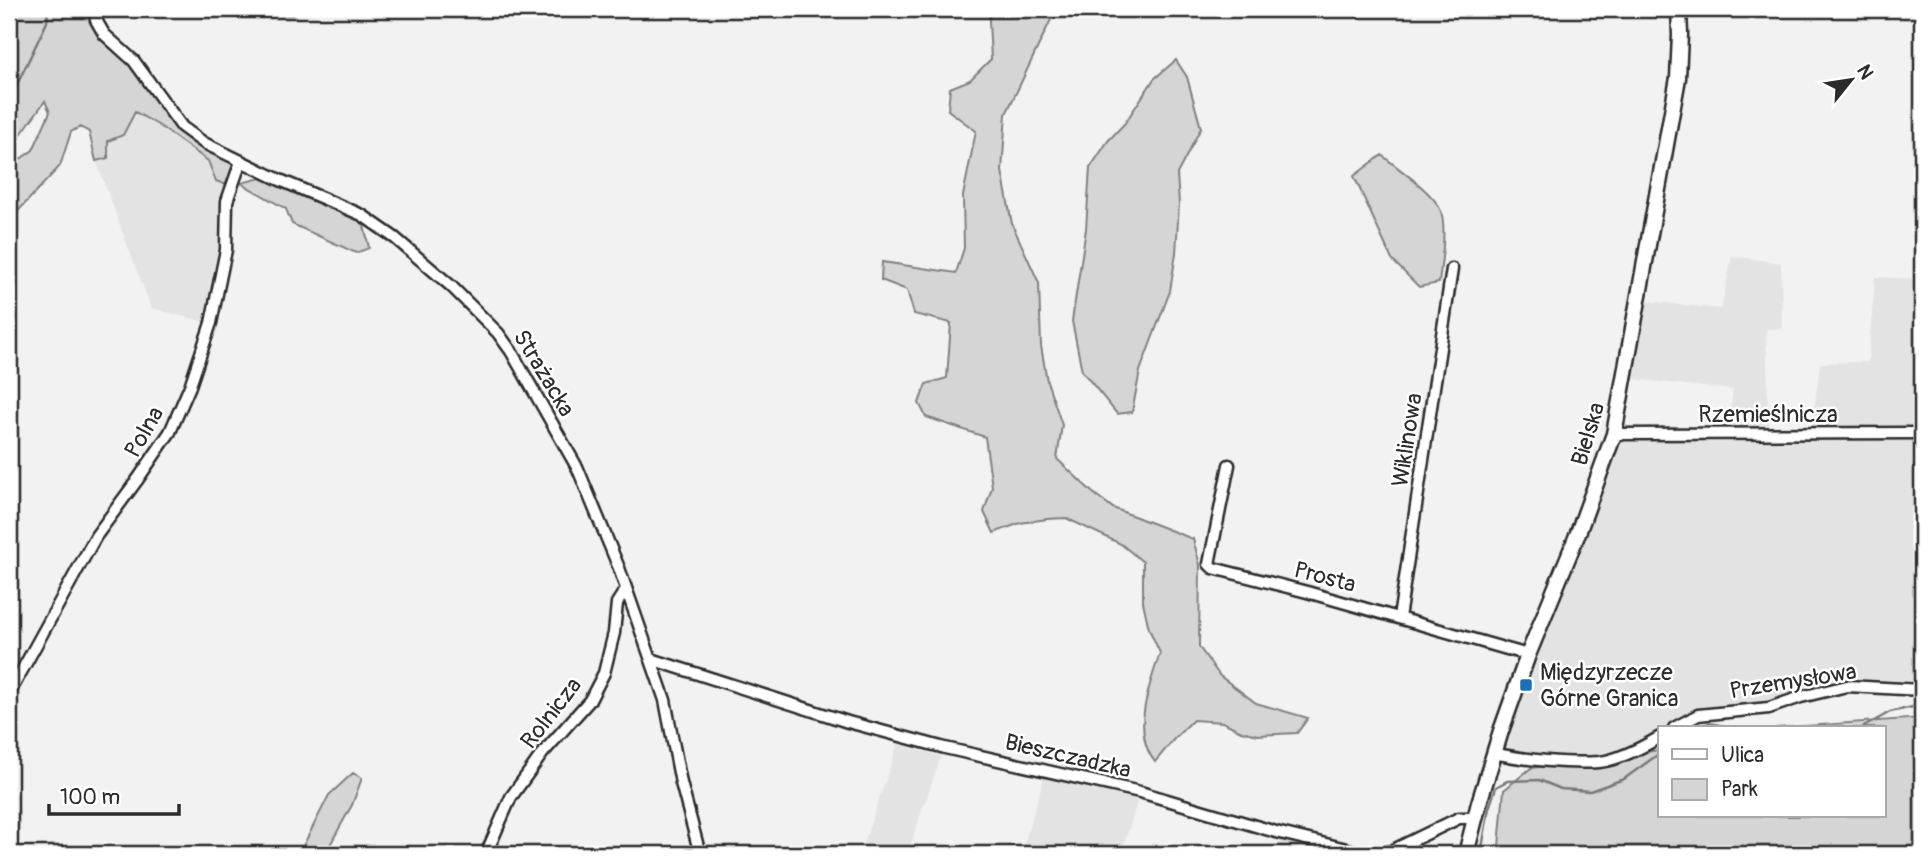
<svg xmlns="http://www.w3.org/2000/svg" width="1931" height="863" viewBox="0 0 1931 863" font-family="Pangolin,sans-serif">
	<rect width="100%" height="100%" fill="#f2f2f2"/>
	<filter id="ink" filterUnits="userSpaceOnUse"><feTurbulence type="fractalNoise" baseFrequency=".0143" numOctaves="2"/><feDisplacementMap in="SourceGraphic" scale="14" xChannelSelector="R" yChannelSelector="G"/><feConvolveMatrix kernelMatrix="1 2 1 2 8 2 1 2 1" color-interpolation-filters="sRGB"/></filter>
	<g filter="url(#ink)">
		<path fill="#e3e3e3" d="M 135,112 L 158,125 L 208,162 L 216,181 L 229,186 L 223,249 L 209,323 L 151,308 L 96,161 L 108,158 L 108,141 L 123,135 Z
			M 1732,256 L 1781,263 L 1782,329 L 1766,329 L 1769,430 L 1728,428 L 1733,390 L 1632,379 L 1646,301 L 1721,309 Z
			M 1875,277 L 1922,279 L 1922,428 L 1812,426 L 1820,363 L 1868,362 Z
			M 1619,438 L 1922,438 L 1922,681 L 1845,683 L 1765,704 L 1696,710 L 1665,728 L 1660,728 L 1660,731 L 1638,744 L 1588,757 L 1513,752 L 1503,749 L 1507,735 L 1530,682 L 1562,581 Z
			M 898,744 L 941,756 L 907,854 L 860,854 Z
			M 1045,774 L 1140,792 L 1121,854 L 1021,854 Z
			M 1281,839 L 1336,854 L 1277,854 Z"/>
		<path fill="#d5d5d5" stroke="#808080" stroke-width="2" d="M 9,9 L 92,9 L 162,106 L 233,161 L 236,171 L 229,186 L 216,181 L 208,161 L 158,125 L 135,112 L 123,135 L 108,141 L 108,158 L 96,161 L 89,132 L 80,127 L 71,132 L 60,166 L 9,221 L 9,167 L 33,150 L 50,112 L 45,101 L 9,151 Z
			M 255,9 L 295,9 L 292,15 L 262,14 Z
			M 990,9 L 1056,9 L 1006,114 L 1002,171 L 1012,224 L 1039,283 L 1041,346 L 1047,381 L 1062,425 L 1057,459 L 1092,492 L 1113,508 L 1193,539 L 1200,565 L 1199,647 L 1220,676 L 1256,703 L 1308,718 L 1297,733 L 1258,735 L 1241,731 L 1223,722 L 1193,720 L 1174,739 L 1155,762 C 1131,732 1149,686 1160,653 L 1149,629 L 1143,602 L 1143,562 L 1121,544 L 1066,518 L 1047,519 L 1020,523 L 994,533 L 984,512 L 992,487 L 985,437 L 926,417 L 919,403 L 926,384 L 947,378 L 951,323 L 914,314 L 907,290 L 881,280 L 882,262 L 956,273 L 964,248 L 963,196 L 976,131 L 948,110 L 950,88 L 970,80 L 991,59 L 989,21 Z
			M 1176,60 L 1187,77 L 1201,128 L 1177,174 L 1179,204 L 1176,253 L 1170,291 L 1140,371 L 1132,412 L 1117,414 L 1082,371 L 1072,321 L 1086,229 L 1090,168 L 1108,141 L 1125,123 L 1154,79 Z
			M 1382,155 C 1397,168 1430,190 1439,207 C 1448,222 1441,265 1439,283 L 1419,287 L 1392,260 L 1354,176 Z
			M 261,178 L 363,221 L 369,248 L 356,253 L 292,224 L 286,209 L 241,183 Z
			M 1922,718 L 1922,854 L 1508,854 L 1499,846 L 1504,790 L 1531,768 L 1660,750 L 1660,816 L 1884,816 L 1884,728 L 1776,728 Z
			M 353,773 L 362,778 L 352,805 L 325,854 L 299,854 L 329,795 Z"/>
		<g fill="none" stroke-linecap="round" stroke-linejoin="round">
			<path stroke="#787878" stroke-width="2.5" d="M 9,101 L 47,22 L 48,9
				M 1697,728 L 1710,723 L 1733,728
				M 1862,728 L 1890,712 L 1922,705
				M 1478,854 L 1482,848 L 1489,808 L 1496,787 L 1507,781 L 1539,780 L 1561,789 L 1590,791 L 1624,779 L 1660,753"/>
			<defs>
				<path id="street" d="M 95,9 L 96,20 L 104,34 L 134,61 L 182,127 L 204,143 L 280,180 L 362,215 L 395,238 L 451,286 L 498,333 L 511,351 L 578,469 L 619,568 L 665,700 L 681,783 L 700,854
					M 1614,434 L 1922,433
					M 1229,465 L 1209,564 L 1213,568 L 1307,592 L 1528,655
					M 1399,618 L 1452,269
					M 651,659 L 848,722 L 945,748 L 1140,792 L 1276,832 L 1359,852 L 1370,854 L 1389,852 L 1459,818 L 1475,818
					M 9,694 L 96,536 L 138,479 L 170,432 L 190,386 L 211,323 L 226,250 L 227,201 L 241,161
					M 1674,728 L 1698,715 L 1769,708 L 1801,697 L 1847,686 L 1922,690
					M 1494,753 C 1523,760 1570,764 1599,762 C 1618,760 1643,747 1660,737
					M 486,854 L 511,797 L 542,754 L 590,700 L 604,673 L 614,633 L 617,603 L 626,589"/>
				<path id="secondary" d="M 1466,854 L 1479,803 L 1501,731 L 1528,655 L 1578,533 L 1614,434 L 1678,78 L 1680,35 L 1679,9"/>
			</defs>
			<use href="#street" stroke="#2b2b2b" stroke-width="15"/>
			<use href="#secondary" stroke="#2b2b2b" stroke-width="19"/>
			<use href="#street" stroke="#fff" stroke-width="10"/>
			<use href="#secondary" stroke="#fff" stroke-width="14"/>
		</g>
	</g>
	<rect fill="#1f6fb2" stroke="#fff" stroke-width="2.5" x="1519" y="678" width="14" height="14" rx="3.5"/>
	<g text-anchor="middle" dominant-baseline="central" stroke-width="5" stroke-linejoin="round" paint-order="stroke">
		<g font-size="23" fill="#2b2b2b" stroke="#fff">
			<text transform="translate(544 373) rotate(59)">Strażacka</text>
			<text x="1768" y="414">Rzemieślnicza</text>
			<text transform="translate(144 432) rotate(-60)">Polna</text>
			<text transform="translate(1588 434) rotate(-73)">Bielska</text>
			<text transform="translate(1407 440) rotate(-81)">Wiklinowa</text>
			<text transform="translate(1325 577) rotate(15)">Prosta</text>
			<text transform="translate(1793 681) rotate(-9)">Przemysłowa</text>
			<text transform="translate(551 713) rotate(-52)">Rolnicza</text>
			<text transform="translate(1068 756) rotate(13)">Bieszczadzka</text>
		</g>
		<g font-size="23" fill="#2b2b2b" stroke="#fff" text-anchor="start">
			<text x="1540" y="672">Międzyrzecze<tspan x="1540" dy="26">Górne Granica</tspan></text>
		</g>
	</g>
	<rect width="1931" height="863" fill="none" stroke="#fff" stroke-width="35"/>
	<rect x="18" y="18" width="1896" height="828" fill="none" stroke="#2b2b2b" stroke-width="2.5" filter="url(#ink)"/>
	<rect x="1658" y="726" width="228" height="91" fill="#ffffff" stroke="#aaaaaa" stroke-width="2"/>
	<rect x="1672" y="749" width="35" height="10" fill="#ffffff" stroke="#aaaaaa" stroke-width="2"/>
	<text x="1721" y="762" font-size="21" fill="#2b2b2b">Ulica</text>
	<rect x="1672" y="779" width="35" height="21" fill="#d5d5d5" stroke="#aaaaaa" stroke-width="2"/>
	<text x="1721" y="796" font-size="21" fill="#2b2b2b">Park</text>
	<g transform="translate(1851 80) rotate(60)" stroke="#ffffff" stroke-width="5" paint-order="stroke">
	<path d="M0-5L12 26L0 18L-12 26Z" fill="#2b2b2b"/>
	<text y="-10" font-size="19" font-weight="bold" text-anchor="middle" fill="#2b2b2b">N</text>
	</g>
	<path d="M49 804v10h130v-10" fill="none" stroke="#2b2b2b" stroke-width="3.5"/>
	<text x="60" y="804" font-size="21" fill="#2b2b2b" stroke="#ffffff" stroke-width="5" paint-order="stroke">100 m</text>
</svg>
